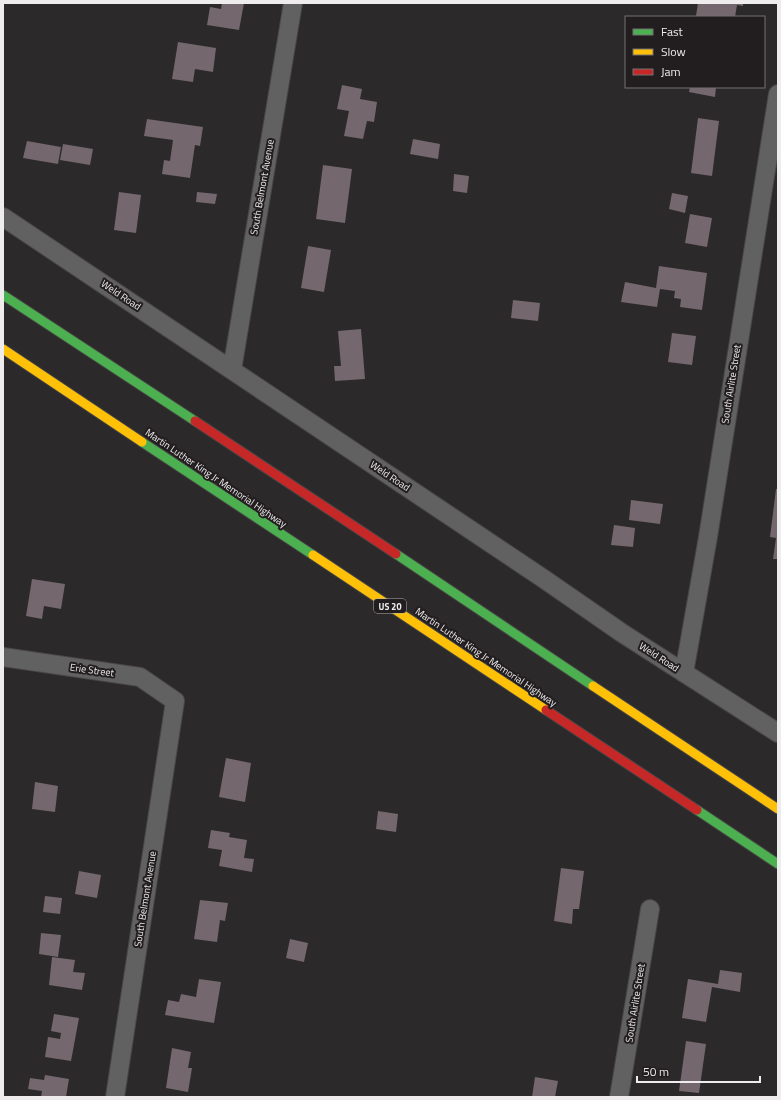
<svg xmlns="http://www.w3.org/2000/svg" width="781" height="1100" viewBox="0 0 781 1100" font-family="'Titillium Web',sans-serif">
	<rect width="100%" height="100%" fill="#2b292a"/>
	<path fill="#74676d" d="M 222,3 L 244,3 L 239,30 L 207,25 L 210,7 L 221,9 Z
		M 698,3 L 743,3 L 743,6 L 737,5 L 735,17 L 705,17 L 696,16 Z
		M 178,42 L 216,48 L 213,72 L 195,69 L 193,82 L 172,79 Z
		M 342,85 L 362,89 L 360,99 L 377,102 L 374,122 L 367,121 L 363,139 L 344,136 L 349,111 L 337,109 Z
		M 690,87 L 716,87 L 715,97 L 689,92 Z
		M 698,118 L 719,121 L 712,176 L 691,173 Z
		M 147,119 L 203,127 L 200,146 L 195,145 L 190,178 L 162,174 L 164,160 L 170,161 L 173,140 L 144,136 Z
		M 413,139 L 440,144 L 438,159 L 410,154 Z
		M 27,141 L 61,147 L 58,164 L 23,158 Z
		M 63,144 L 93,149 L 90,165 L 60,160 Z
		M 323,165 L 352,169 L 345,223 L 316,219 Z
		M 454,174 L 469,176 L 467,193 L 453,191 Z
		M 119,192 L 141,195 L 136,233 L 114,230 Z
		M 197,192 L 217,194 L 215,204 L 196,202 Z
		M 672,193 L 688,196 L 685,213 L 669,209 Z
		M 690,214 L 712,218 L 707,247 L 685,243 Z
		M 308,246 L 331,250 L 324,292 L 301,288 Z
		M 659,266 L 707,273 L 702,310 L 680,307 L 681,299 L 674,298 L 675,291 L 660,289 L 657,307 L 621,302 L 625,282 L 656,288 Z
		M 513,300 L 540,303 L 538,321 L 511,318 Z
		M 361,329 L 365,379 L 335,381 L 334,366 L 341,366 L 338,331 Z
		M 672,333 L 696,336 L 692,365 L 668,362 Z
		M 776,489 L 778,489 L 778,559 L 773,559 L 776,538 L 770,537 Z
		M 631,500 L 663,504 L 660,524 L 629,520 Z
		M 614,525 L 635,528 L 633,547 L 611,545 Z
		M 32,579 L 65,584 L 61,609 L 44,606 L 42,619 L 26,616 Z
		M 226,758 L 251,763 L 245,802 L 219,797 Z
		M 35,782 L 58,786 L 55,812 L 32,809 Z
		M 378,811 L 398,814 L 396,832 L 376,829 Z
		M 211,830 L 230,833 L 229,837 L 247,840 L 244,858 L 254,859 L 252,872 L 219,866 L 222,850 L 208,848 Z
		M 561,868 L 584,871 L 579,909 L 573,909 L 572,924 L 554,921 Z
		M 79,871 L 101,875 L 97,898 L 75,894 Z
		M 45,896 L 62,898 L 60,914 L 43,912 Z
		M 200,900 L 228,903 L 225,921 L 220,920 L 217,942 L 194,939 Z
		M 41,933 L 61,935 L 58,957 L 39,954 Z
		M 290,939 L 308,943 L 304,962 L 286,958 Z
		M 52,957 L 75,960 L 73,972 L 85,973 L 82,990 L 49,985 Z
		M 720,970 L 742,973 L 740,992 L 712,987 L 706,1022 L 682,1018 L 688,979 L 718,984 Z
		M 199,979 L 221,982 L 214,1023 L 165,1015 L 168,1000 L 179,1002 L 181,994 L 196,997 Z
		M 54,1014 L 79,1018 L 71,1061 L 45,1057 L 48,1037 L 60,1039 L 61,1033 L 51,1031 Z
		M 686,1041 L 706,1044 L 699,1093 L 679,1091 Z
		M 172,1048 L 191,1052 L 188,1068 L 192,1068 L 188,1092 L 166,1088 Z
		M 45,1075 L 69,1079 L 66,1097 L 41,1097 L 42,1091 L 28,1089 L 30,1078 L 44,1080 Z
		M 535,1077 L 558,1081 L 555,1097 L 532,1097 Z"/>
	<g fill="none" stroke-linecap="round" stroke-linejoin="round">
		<defs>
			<path id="street" d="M 3,217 L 544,579 L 622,633 L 778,733
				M 232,370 L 293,3
				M 3,657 L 140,677 L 175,701 L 115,1097
				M 684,673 L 708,537 L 778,94
				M 619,1097 L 650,909"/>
			<path id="fast" d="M 3,295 L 195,421
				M 142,442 L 313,555
				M 396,554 L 593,686
				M 697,810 L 778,864"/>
			<path id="slow" d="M 3,349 L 142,442
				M 313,555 L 546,710
				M 593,686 L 778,809"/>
			<path id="jam" d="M 195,421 L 396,554
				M 546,710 L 697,810"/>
		</defs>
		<use href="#street" stroke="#484647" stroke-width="20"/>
		<use href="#fast" stroke="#484647" stroke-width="11"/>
		<use href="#slow" stroke="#484647" stroke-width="11"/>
		<use href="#jam" stroke="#484647" stroke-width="11"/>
		<use href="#street" stroke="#626161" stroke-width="18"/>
		<use href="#fast" stroke="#4caf50" stroke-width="9"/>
		<use href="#slow" stroke="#ffc107" stroke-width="9"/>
		<use href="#jam" stroke="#c62828" stroke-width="9"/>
	</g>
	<g text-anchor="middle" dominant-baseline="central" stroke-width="4" stroke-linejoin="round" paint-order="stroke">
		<rect fill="#221e20" stroke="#b2aeb0" stroke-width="1" x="374" y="599" width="32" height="14" rx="3"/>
		<g font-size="9" font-weight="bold" fill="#efeced">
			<text x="390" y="606">US 20</text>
		</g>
		<g font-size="10" fill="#efeced" stroke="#221e20">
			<text transform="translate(262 187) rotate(-80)">South Belmont Avenue</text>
			<text transform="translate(121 295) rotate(34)">Weld Road</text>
			<text transform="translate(731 384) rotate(-81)">South Airlite Street</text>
			<text transform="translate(390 476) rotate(34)">Weld Road</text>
			<text transform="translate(216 478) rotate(34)">Martin Luther King Jr Memorial Highway</text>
			<text transform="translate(486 657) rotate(34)">Martin Luther King Jr Memorial Highway</text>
			<text transform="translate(659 657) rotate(33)">Weld Road</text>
			<text transform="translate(92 670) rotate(8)">Erie Street</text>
			<text transform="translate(145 899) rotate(-81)">South Belmont Avenue</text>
			<text transform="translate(635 1003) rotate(-81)">South Airlite Street</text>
		</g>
	</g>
	<rect width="781" height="1100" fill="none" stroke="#efeced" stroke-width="8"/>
	<rect x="625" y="16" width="140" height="72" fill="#221e20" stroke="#747072"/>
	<rect x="633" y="29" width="20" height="6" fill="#4caf50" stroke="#747072"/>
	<text x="661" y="36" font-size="12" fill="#efeced">Fast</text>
	<rect x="633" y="49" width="20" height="6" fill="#ffc107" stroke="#747072"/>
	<text x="661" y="56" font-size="12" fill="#efeced">Slow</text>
	<rect x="633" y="69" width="20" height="6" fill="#c62828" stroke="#747072"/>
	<text x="661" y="76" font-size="12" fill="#efeced">Jam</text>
	<path d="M637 1076v6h123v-6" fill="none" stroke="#efeced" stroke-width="2"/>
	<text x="643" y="1076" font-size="12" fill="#efeced" stroke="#221e20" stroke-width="3" paint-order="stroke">50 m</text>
</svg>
